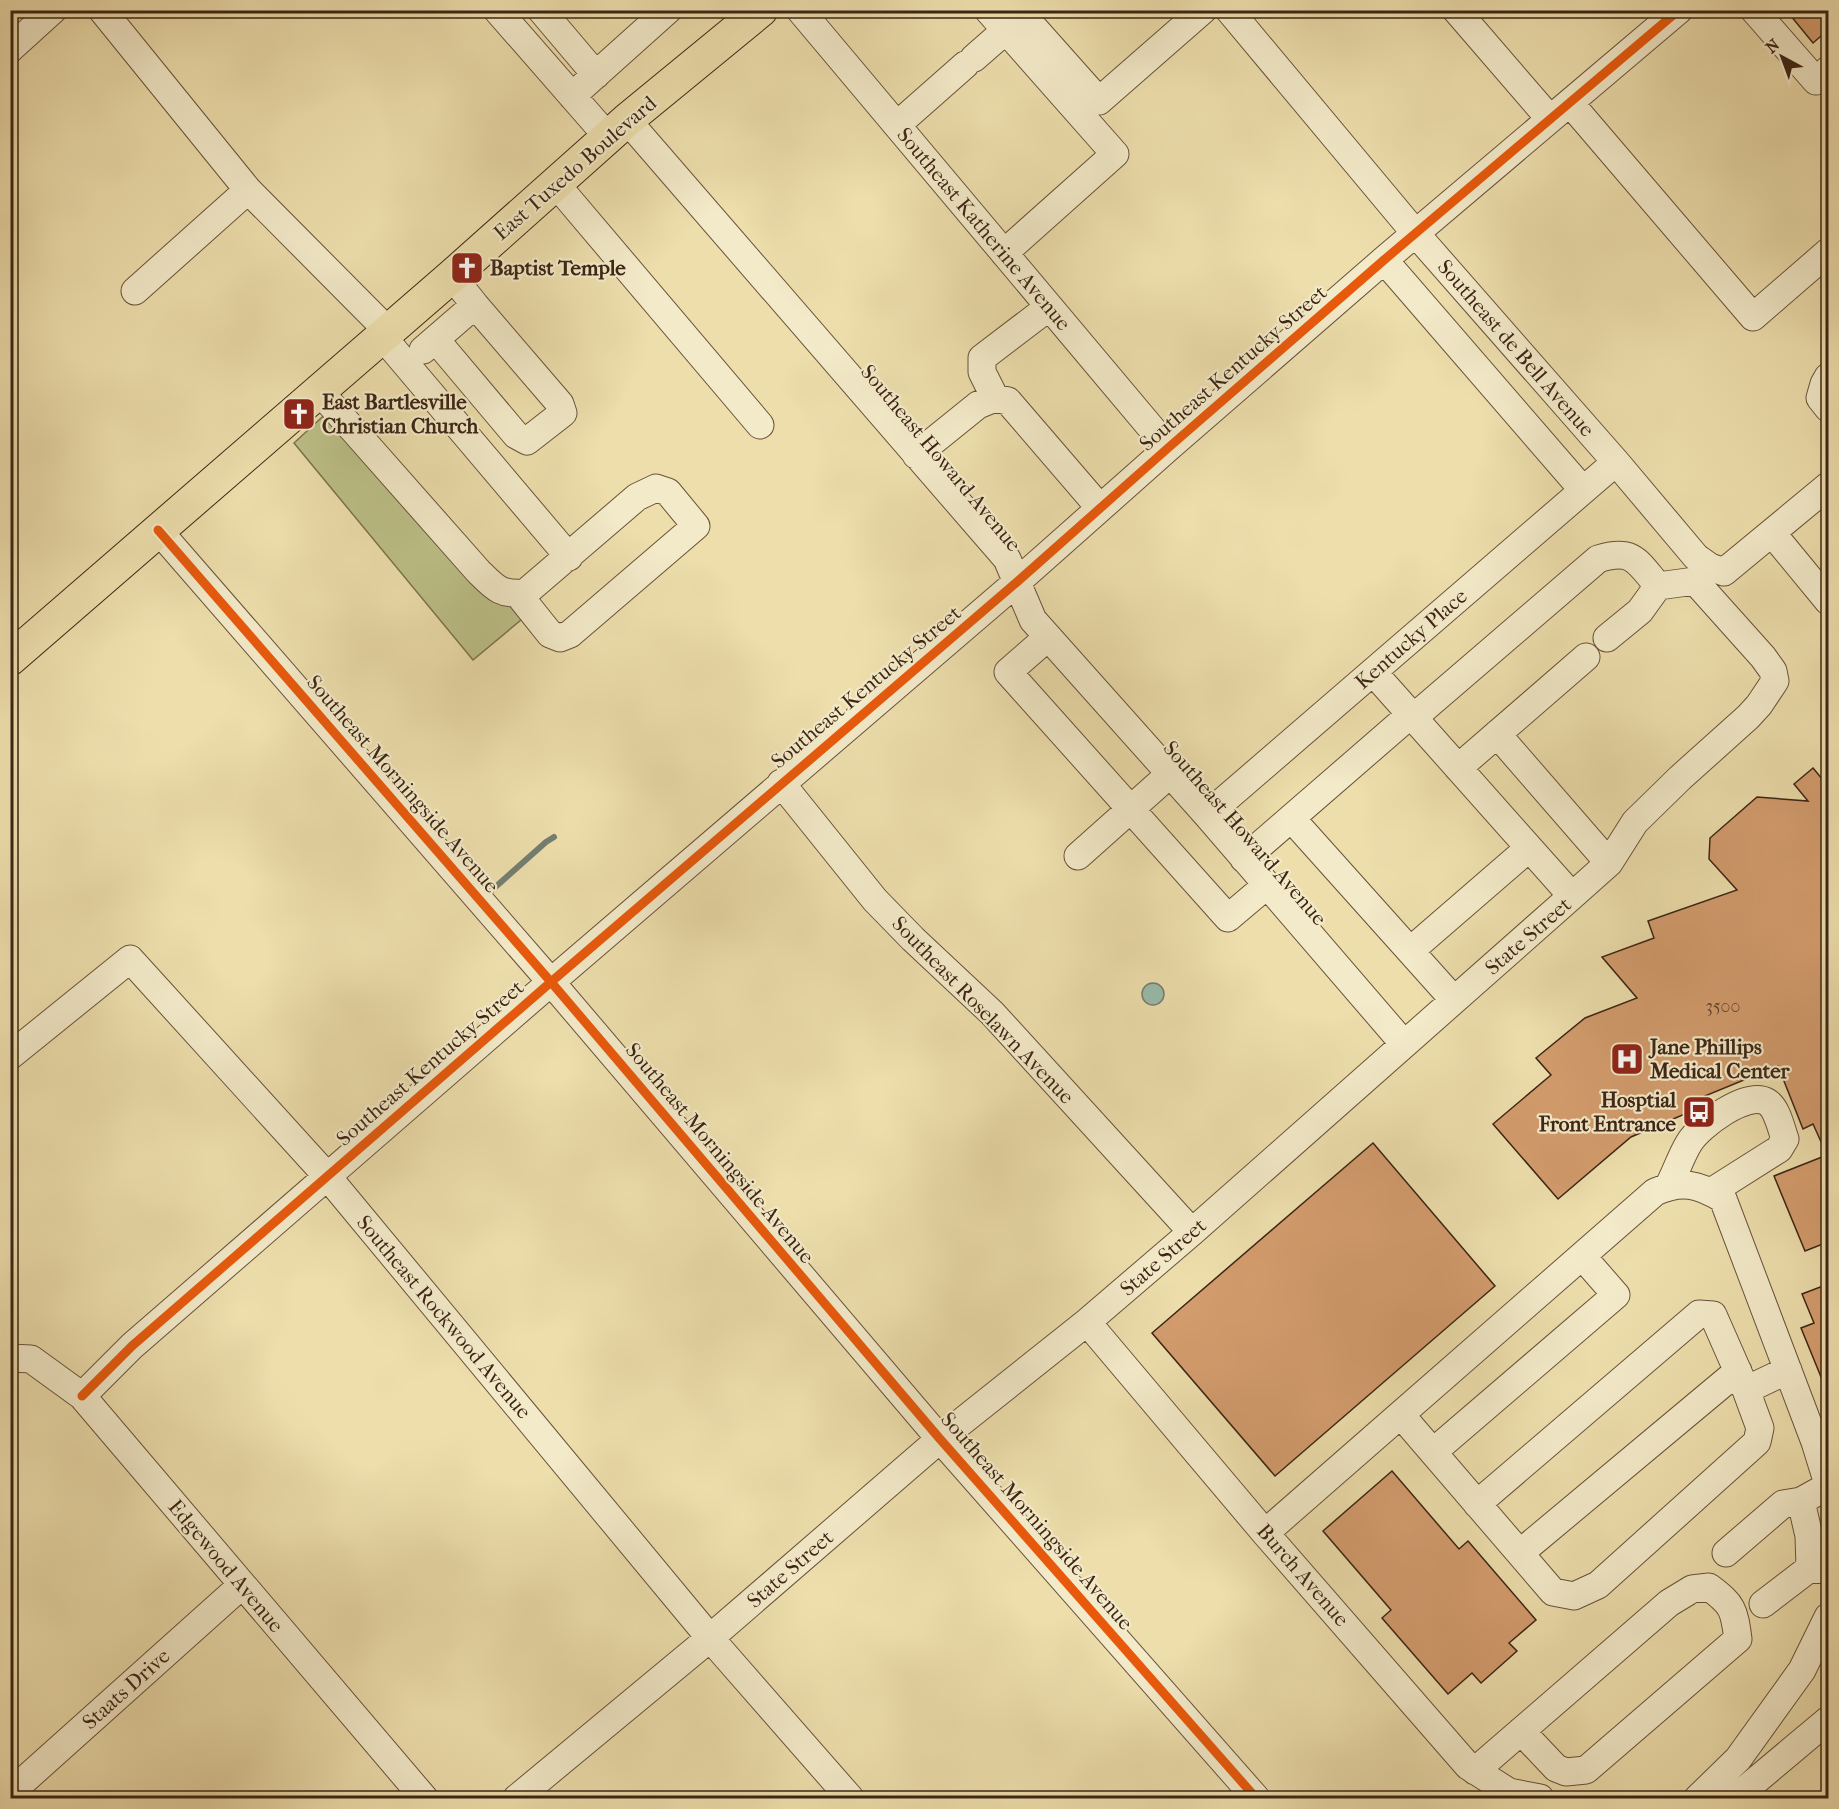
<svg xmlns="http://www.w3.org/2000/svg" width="1839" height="1809" viewBox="0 0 1839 1809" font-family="'IM FELL French Canon',serif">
	<rect width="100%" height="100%" fill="#eddeac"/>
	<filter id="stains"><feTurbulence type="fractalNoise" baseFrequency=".00333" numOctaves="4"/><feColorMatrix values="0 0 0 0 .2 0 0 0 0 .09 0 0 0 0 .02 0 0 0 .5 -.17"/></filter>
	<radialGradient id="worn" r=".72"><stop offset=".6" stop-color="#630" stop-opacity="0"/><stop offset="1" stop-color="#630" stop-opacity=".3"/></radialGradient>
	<path fill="#bcc087" stroke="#7c724e" stroke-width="1.5" d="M 333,407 L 527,615 L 473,660 L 294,443 Z"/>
	<path fill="#99bcae" stroke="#747f71" stroke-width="1.5" d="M1142 994a11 11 0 1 1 22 0a11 11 0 1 1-22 0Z"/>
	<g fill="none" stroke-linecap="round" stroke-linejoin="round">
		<path stroke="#747f71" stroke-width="6" d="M 492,890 L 546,842 L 554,837"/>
	</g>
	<path fill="#d39c6d" stroke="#3c2415" stroke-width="1.5" d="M 1786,10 L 1828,10 L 1828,30 L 1813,43 Z
		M 1813,768 L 1828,786 L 1828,1242 L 1805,1251 L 1774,1176 L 1827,1155 L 1813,1124 L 1803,1129 L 1778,1066 L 1695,1100 L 1692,1111 L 1631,1137 L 1558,1199 L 1493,1124 L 1551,1075 L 1536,1058 L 1585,1018 L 1637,998 L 1602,957 L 1654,938 L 1648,921 L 1737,890 L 1709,859 L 1710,838 L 1757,797 L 1808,801 L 1794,784 Z
		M 1373,1143 L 1495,1286 L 1275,1476 L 1152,1333 Z
		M 1828,1284 L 1828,1394 L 1801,1328 L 1814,1323 L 1802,1294 Z
		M 1392,1471 L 1459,1549 L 1468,1541 L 1536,1620 L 1509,1643 L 1517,1651 L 1481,1683 L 1472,1673 L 1448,1694 L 1382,1618 L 1391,1610 L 1323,1531 Z"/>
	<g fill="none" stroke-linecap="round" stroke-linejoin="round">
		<defs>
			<path id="minor" d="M 102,10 L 248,190 L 388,331
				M 497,10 L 608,137
				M 541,10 L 596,75
				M 800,10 L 1168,448
				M 988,10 L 1115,154 L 1004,253
				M 1018,10 L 1099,101 L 1203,10
				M 1229,10 L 1416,234 L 1616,462 L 1696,557 L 1710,567 L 1724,572 L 1828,486
				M 1456,10 L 1550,119
				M 1754,10 L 1816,81 L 1828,70
				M 10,49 L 53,10
				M 974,58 L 1006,30
				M 572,96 L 668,10
				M 1570,103 L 1753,317 L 1828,252
				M 627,120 L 1007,559 L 1033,620 L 1207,815 L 1404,1044
				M 897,125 L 965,65
				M 555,183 L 760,425
				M 1384,260 L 1583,490
				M 135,291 L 248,190
				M 382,336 L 569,557
				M 436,340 L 516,435 L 527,441 L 563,413 L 560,404 L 475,305
				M 423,350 L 475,305 L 452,276
				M 1828,377 L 1824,384 L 1820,398 L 1828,408
				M 319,391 L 478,571 C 495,588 500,595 525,593 L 637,497 L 656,488 L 668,492 L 696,526 L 570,634 L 560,638 L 550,634 L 518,594
				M 995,398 L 982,372 L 982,358 L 1049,307
				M 916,455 L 978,405 L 995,398 L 1008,401 L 1100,508
				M 158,530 L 551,982 L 940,1439 L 1256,1798
				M 1772,533 L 1828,601
				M 1048,637 L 1008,672 L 1228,918 L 1267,885
				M 1607,638 L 1640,611 L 1658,586
				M 1373,672 L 1572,896
				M 1497,734 L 1609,863
				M 1458,768 L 1586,657
				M 781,783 L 875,900 L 913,939 L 992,1013 L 1192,1232
				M 1207,815 L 1616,462
				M 1291,818 L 1454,1000
				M 1078,856 L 1170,774
				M 1244,859 L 1410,715
				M 1410,951 L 1529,848
				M 10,1056 L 130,959 L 327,1176 L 710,1638 L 850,1798
				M 1669,1185 C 1676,1172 1681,1156 1689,1143 C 1699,1126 1747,1090 1767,1102 C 1777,1108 1781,1128 1785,1139 L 1779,1149 L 1711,1192
				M 1087,1322 L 1265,1533 L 1468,1766 L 1509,1792 L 1540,1798
				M 10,1358 L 31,1359 L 82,1396 L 424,1798
				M 82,1396 L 132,1346 L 551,982 L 1017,582 L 1168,448 L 1384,260 L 1679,10
				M 1401,1415 L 1553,1592 L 1574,1596 L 1598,1585 L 1757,1442 L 1760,1428 L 1746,1390 L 1788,1370
				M 1433,1452 L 1616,1295 L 1582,1256
				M 1477,1504 L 1699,1314 L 1713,1315 L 1746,1390
				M 1265,1533 L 1655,1192 C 1682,1180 1698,1184 1723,1199 L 1815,1442 L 1828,1484
				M 1520,1553 L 1738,1371
				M 1726,1553 L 1783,1504 L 1801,1501
				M 1810,1568 L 1809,1536 L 1801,1501 L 1828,1486
				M 1763,1604 L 1810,1568 L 1828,1570
				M 1475,1771 L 1669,1603 L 1692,1589 L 1709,1587 C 1733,1605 1734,1609 1738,1639 L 1586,1770 L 1566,1772 L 1556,1768 L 1521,1731
				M 10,1793 L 242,1585
				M 517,1798 L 710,1638 L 940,1439 L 1087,1322 L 1192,1232 L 1572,896 L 1609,863 L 1635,822 L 1680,778 L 1748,717 L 1759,705 L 1775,681 L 1773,671 L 1763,657 L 1695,581 L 1658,586 C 1637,561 1633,548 1598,559 L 1413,718
				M 1698,1798 L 1738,1759 L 1802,1670 L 1828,1617
				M 1735,1798 L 1828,1720"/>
			<path id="major" d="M 10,659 L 452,276 L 627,120 L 761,10"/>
		</defs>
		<use href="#minor" stroke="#68523b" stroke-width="29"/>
		<use href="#major" stroke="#3c2415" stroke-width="35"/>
		<use href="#minor" stroke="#f3eac9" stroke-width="27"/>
		<use href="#major" stroke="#eddeac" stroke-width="33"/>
		<defs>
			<path id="cycleway" d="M 158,530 L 551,982 L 940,1439 L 1256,1798
				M 82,1396 L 132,1346 L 551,982 L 1017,582 L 1168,448 L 1384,260 L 1679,10"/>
		</defs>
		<use href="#cycleway" stroke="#f3eac9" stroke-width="13"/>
		<use href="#cycleway" stroke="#e8590c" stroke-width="9"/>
	</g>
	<defs>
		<symbol id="church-square" viewBox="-11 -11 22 22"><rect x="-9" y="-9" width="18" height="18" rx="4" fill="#8f2418" stroke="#f3eac9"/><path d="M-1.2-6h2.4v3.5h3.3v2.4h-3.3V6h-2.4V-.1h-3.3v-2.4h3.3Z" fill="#fff"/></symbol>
		<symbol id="hospital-square" viewBox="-11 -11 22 22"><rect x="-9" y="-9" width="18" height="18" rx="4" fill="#8f2418" stroke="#f3eac9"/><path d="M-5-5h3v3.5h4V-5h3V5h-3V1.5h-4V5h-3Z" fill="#fff"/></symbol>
		<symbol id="bus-square" viewBox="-11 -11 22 22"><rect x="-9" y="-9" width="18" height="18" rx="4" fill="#8f2418" stroke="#f3eac9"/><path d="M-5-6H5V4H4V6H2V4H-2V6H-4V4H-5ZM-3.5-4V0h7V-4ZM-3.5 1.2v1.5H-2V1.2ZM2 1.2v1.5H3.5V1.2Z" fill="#fff"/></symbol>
	</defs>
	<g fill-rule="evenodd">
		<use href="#church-square" x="448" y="249" width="38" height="38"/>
		<use href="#church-square" x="280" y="395" width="38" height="38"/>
		<use href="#hospital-square" x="1608" y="1040" width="38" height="38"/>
		<use href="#bus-square" x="1680" y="1093" width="38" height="38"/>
	</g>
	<g text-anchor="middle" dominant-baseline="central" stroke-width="4.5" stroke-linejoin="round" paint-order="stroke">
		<g font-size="18" fill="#62422b">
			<text x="1723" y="1006">3500</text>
		</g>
		<g font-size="21" fill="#3c2415" stroke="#f3eac9">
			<text transform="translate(575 168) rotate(-41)">East Tuxedo Boulevard</text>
			<text transform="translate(984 229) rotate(50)">Southeast Katherine Avenue</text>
			<text transform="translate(1516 348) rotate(49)">Southeast de Bell Avenue</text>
			<text transform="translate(1233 368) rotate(-41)">Southeast Kentucky Street</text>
			<text transform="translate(941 458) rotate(50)">Southeast Howard Avenue</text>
			<text transform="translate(1411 639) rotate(-41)">Kentucky Place</text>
			<text transform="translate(866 687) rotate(-40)">Southeast Kentucky Street</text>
			<text transform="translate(403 784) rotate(49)">Southeast Morningside Avenue</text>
			<text transform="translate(1245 833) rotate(49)">Southeast Howard Avenue</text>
			<text transform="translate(1528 936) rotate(-41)">State Street</text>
			<text transform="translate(983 1010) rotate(46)">Southeast Roselawn Avenue</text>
			<text transform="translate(430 1063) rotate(-41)">Southeast Kentucky Street</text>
			<text transform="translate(720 1153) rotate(50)">Southeast Morningside Avenue</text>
			<text transform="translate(1163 1257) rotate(-41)">State Street</text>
			<text transform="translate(444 1317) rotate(50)">Southeast Rockwood Avenue</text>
			<text transform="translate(1037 1521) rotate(49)">Southeast Morningside Avenue</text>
			<text transform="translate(226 1566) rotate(50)">Edgewood Avenue</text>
			<text transform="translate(790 1569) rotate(-41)">State Street</text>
			<text transform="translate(1303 1575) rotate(49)">Burch Avenue</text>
			<text transform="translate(126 1689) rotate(-42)">Staats Drive</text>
		</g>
		<g font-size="21" font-weight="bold" fill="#3c2415" stroke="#f3eac9" text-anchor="start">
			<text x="490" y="268">Baptist Temple</text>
			<text x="322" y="402">East Bartlesville<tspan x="322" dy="24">Christian Church</tspan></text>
			<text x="1650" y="1047">Jane Phillips<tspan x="1650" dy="24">Medical Center</tspan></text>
			<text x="1676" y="1100" text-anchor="end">Hosptial<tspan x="1676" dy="24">Front Entrance</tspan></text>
		</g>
	</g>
	<rect width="1839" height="1809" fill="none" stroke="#eddeac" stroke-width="36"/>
	<rect x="12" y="12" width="1815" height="1785" fill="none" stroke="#3c2415" stroke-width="3"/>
	<rect x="18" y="18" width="1803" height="1773" fill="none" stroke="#3c2415" stroke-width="1.5"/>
	<g transform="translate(1782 57) rotate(319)" stroke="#f3eac9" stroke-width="4.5" paint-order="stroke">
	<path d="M0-4.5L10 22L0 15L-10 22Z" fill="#3c2415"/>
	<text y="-9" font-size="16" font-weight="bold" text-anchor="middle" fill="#3c2415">N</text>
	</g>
	<rect width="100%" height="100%" filter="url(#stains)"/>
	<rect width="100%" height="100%" fill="url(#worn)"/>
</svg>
